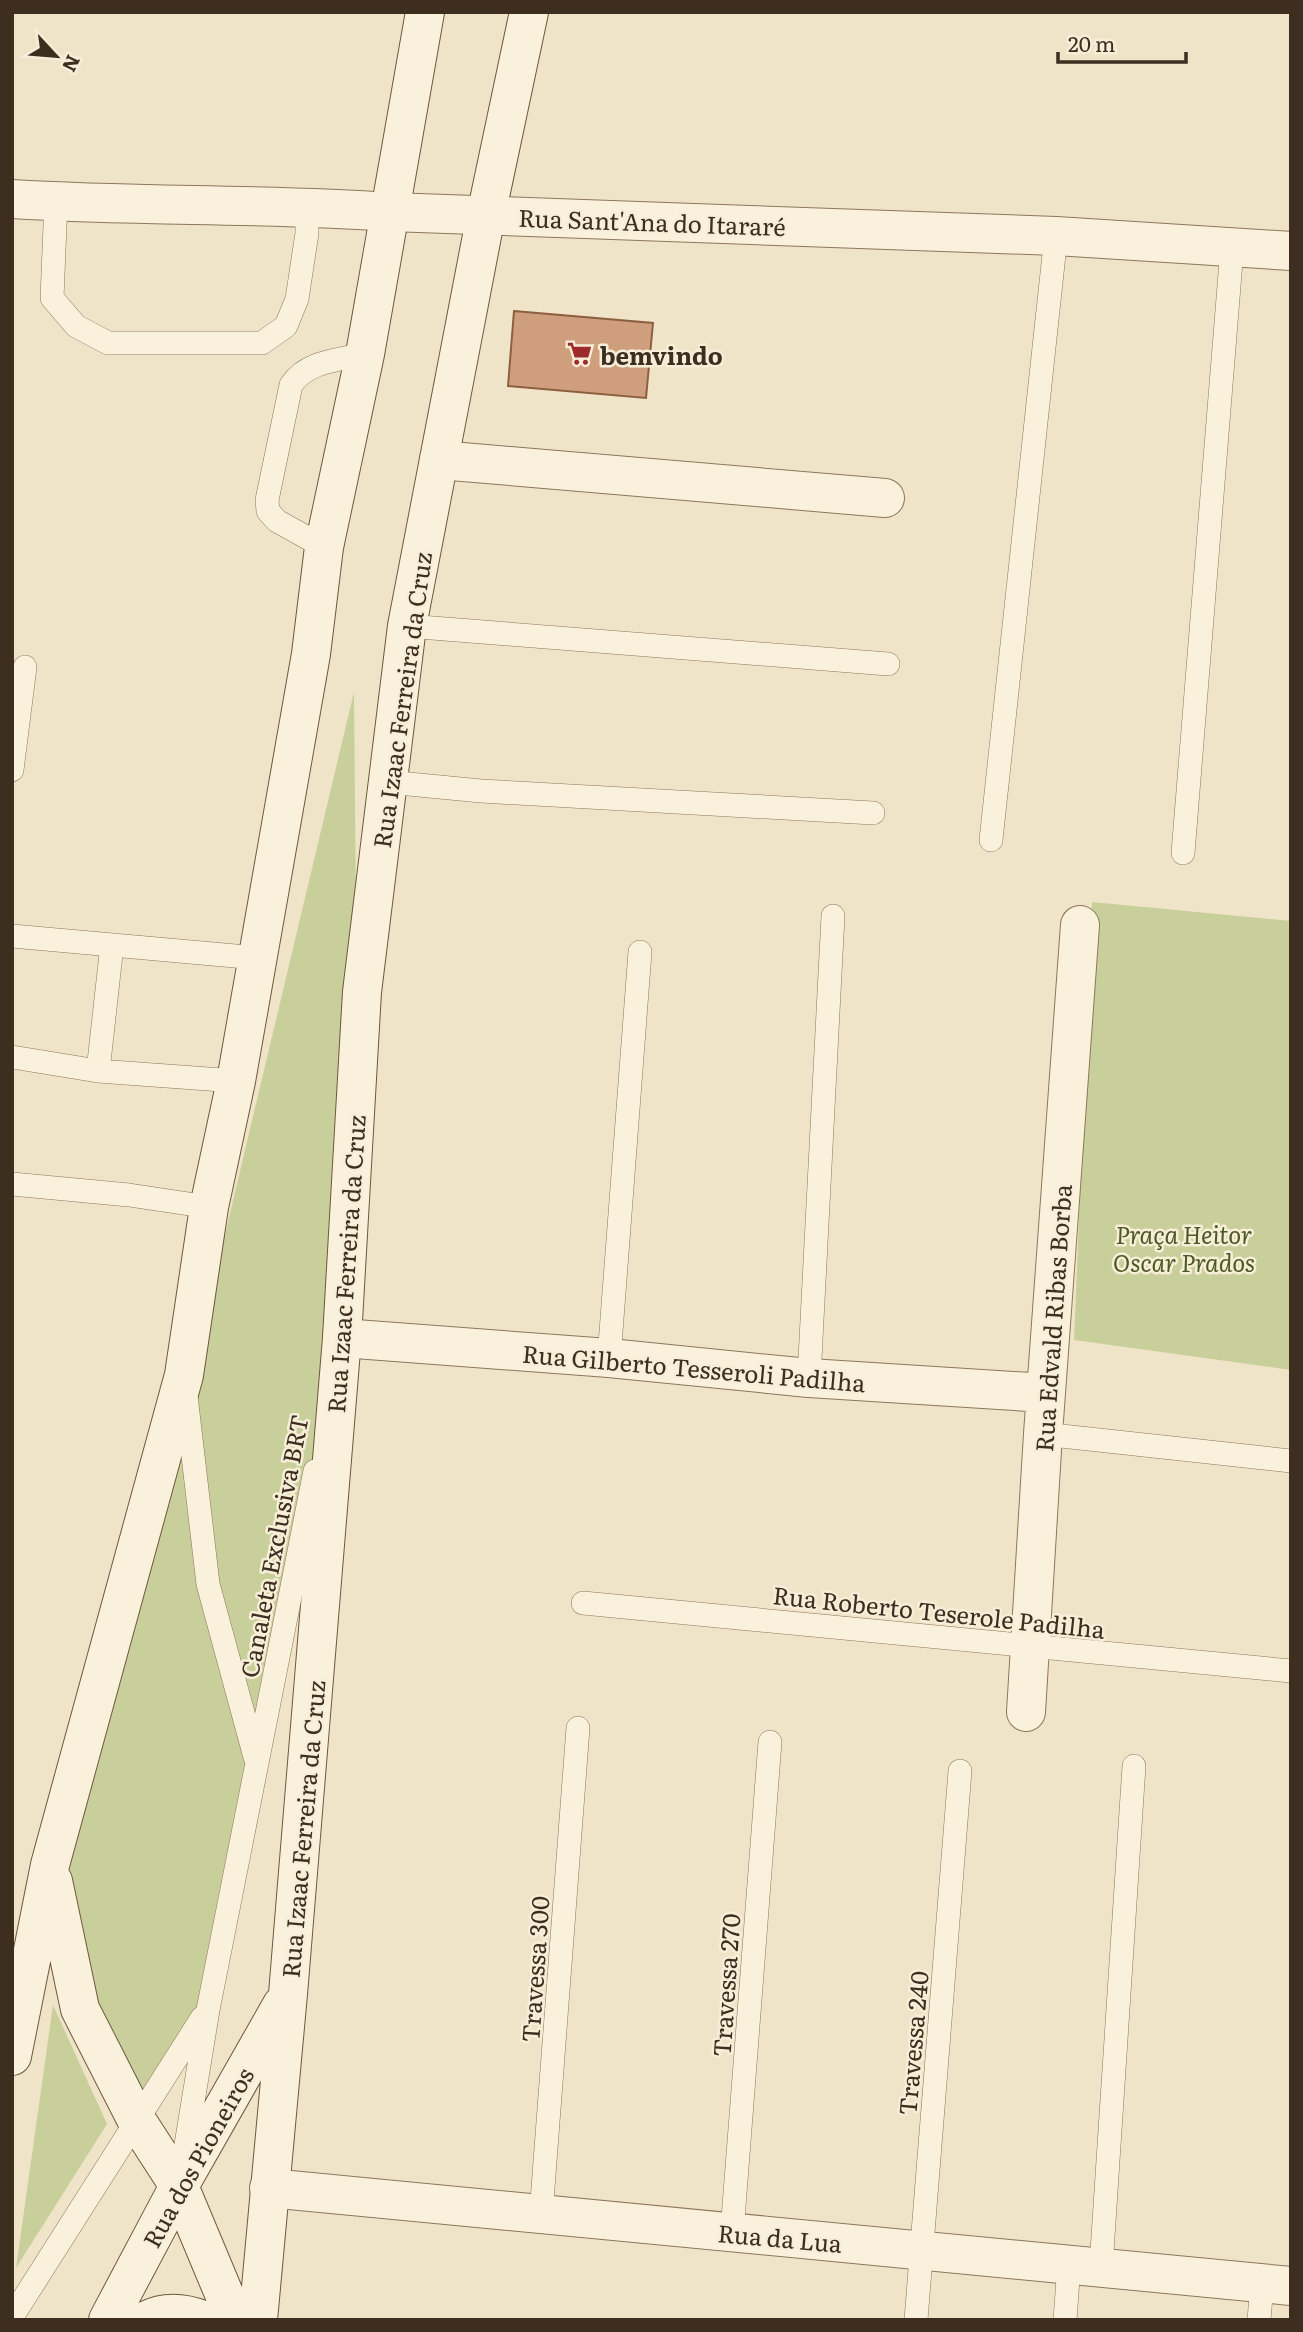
<svg xmlns="http://www.w3.org/2000/svg" width="1303" height="2332" viewBox="0 0 1303 2332" font-family="Literata,serif">
	<rect width="100%" height="100%" fill="#f0e4c8"/>
	<path fill="#c9cf9b" d="M 354,692 L 357,1021 L 338,1344 L 258,1739 L 213,1571 L 191,1377 Z
		M 1092,902 L 1291,921 L 1291,1370 L 1074,1340 Z
		M 182,1407 L 249,1767 L 204,1996 L 139,2099 L 86,1995 L 58,1862 Z
		M 53,2005 L 107,2124 L 16,2268 Z"/>
	<path fill="#cf9f7d" stroke="#8d5f41" stroke-width="2" d="M 514,311 L 653,323 L 646,398 L 508,386 Z"/>
	<g fill="none" stroke-linecap="round" stroke-linejoin="round">
		<defs>
			<path id="lane" d="M 56,202 L 52,298 L 76,326 L 108,343 L 262,343 L 286,326 L 297,299 L 307,233 L 307,206
				M 324,547 L 277,521 L 268,511 L 267,500 L 291,385 C 307,361 338,360 365,354
				M 407,626 L 888,664
				M 12,770 L 25,667
				M 388,782 L 481,791 L 873,813
				M 991,840 L 1056,236
				M 1183,853 L 1232,249
				M 12,936 L 257,958
				M 12,1057 L 98,1071 L 236,1081
				M 98,1071 L 112,945
				M 12,1184 L 129,1195 L 209,1207
				M 609,1358 L 640,952
				M 809,1378 L 833,916
				M 186,1396 L 208,1584 L 255,1757
				M 1043,1434 L 1291,1461
				M 583,1603 L 1291,1671
				M 183,2163 L 208,2010 L 315,1471
				M 541,2214 L 578,1728
				M 732,2232 L 770,1742
				M 1101,2267 L 1134,1766
				M 12,2317 L 202,2018
				M 916,2320 L 960,1771
				M 1065,2320 L 1069,2265
				M 1259,2320 L 1262,2284"/>
			<path id="street" d="M 12,199 C 138,207 264,203 390,212 L 1056,236 L 1291,251
				M 439,460 L 885,498
				M 342,1338 L 609,1358 L 809,1378 L 1046,1393
				M 1026,1712 L 1043,1434 L 1080,925
				M 269,2188 L 1291,2286"/>
			<path id="secondary" d="M 53,1881 L 80,2009 L 137,2121 L 179,2186 L 235,2320
				M 12,2056 L 50,1865 L 184,1375 L 209,1207 L 236,1081 L 311,654 L 324,547 L 365,354 L 425,12
				M 108,2320 L 179,2186 L 282,2005
				M 147,2320 C 165,2311 185,2313 203,2320
				M 258,2320 L 288,1994 L 342,1338 L 362,992 L 407,626 L 486,215 L 529,12"/>
		</defs>
		<use href="#lane" stroke="#8d765c" stroke-width="24"/>
		<use href="#street" stroke="#8d765c" stroke-width="40"/>
		<use href="#secondary" stroke="#6f573f" stroke-width="40"/>
		<use href="#lane" stroke="#faf1dc" stroke-width="23"/>
		<use href="#street" stroke="#faf1dc" stroke-width="38"/>
		<use href="#secondary" stroke="#faf1dc" stroke-width="38"/>
	</g>
	<defs>
		<symbol id="supermarket-bare" viewBox="-9 -9 18 18"><path d="M-6-5.5h2.5l.6 2H6L4.5 2H-2.5L-4.4-4H-6ZM-1.5 3.2a1.3 1.3 0 1 0 .1 0ZM3 3.2a1.3 1.3 0 1 0 .1 0Z" fill="#9e2a2b" stroke="#f7eed8" stroke-width="2.5" paint-order="stroke"/></symbol>
	</defs>
	<g fill-rule="evenodd">
		<use href="#supermarket-bare" x="562" y="336" width="35" height="35"/>
	</g>
	<g text-anchor="middle" dominant-baseline="central" stroke-width="5" stroke-linejoin="round" paint-order="stroke">
		<g font-size="24" fill="#3d2e20" stroke="#f7eed8">
			<text transform="translate(652 221) rotate(2)">Rua Sant'Ana do Itararé</text>
			<text transform="translate(401 700) rotate(-82)">Rua Izaac Ferreira da Cruz</text>
			<text transform="translate(345 1264) rotate(-86)">Rua Izaac Ferreira da Cruz</text>
			<text transform="translate(1052 1318) rotate(-86)">Rua Edvald Ribas Borba</text>
			<text transform="translate(694 1367) rotate(5)">Rua Gilberto Tesseroli Padilha</text>
			<text transform="translate(273 1546) rotate(-79)">Canaleta Exclusiva BRT</text>
			<text transform="translate(939 1611) rotate(6)">Rua Roberto Teserole Padilha</text>
			<text transform="translate(302 1829) rotate(-85)">Rua Izaac Ferreira da Cruz</text>
			<text transform="translate(534 1969) rotate(-86)">Travessa 300</text>
			<text transform="translate(725 1985) rotate(-86)">Travessa 270</text>
			<text transform="translate(912 2043) rotate(-85)">Travessa 240</text>
			<text transform="translate(197 2157) rotate(-61)">Rua dos Pioneiros</text>
			<text transform="translate(780 2237) rotate(5)">Rua da Lua</text>
		</g>
		<g font-size="24" font-weight="bold" fill="#3d2e20" stroke="#f7eed8" text-anchor="start">
			<text x="600" y="354">bemvindo</text>
		</g>
		<g font-size="24" font-style="italic" fill="#4d5a26" stroke="#f7eed8">
			<text x="1184" y="1233">Praça Heitor<tspan x="1184" dy="28">Oscar Prados</tspan></text>
		</g>
	</g>
	<rect width="1303" height="2332" fill="none" stroke="#3d2e20" stroke-width="28"/>
	<g transform="translate(56 56) rotate(116)" stroke="#f7eed8" stroke-width="5" paint-order="stroke">
	<path d="M0-5L12 26L0 18L-12 26Z" fill="#3d2e20"/>
	<text y="-10" font-size="19" font-weight="bold" text-anchor="middle" fill="#3d2e20">N</text>
	</g>
	<path d="M1058 52v10h128v-10" fill="none" stroke="#3d2e20" stroke-width="3.5"/>
	<text x="1068" y="52" font-size="21" fill="#3d2e20" stroke="#f7eed8" stroke-width="5" paint-order="stroke">20 m</text>
</svg>
